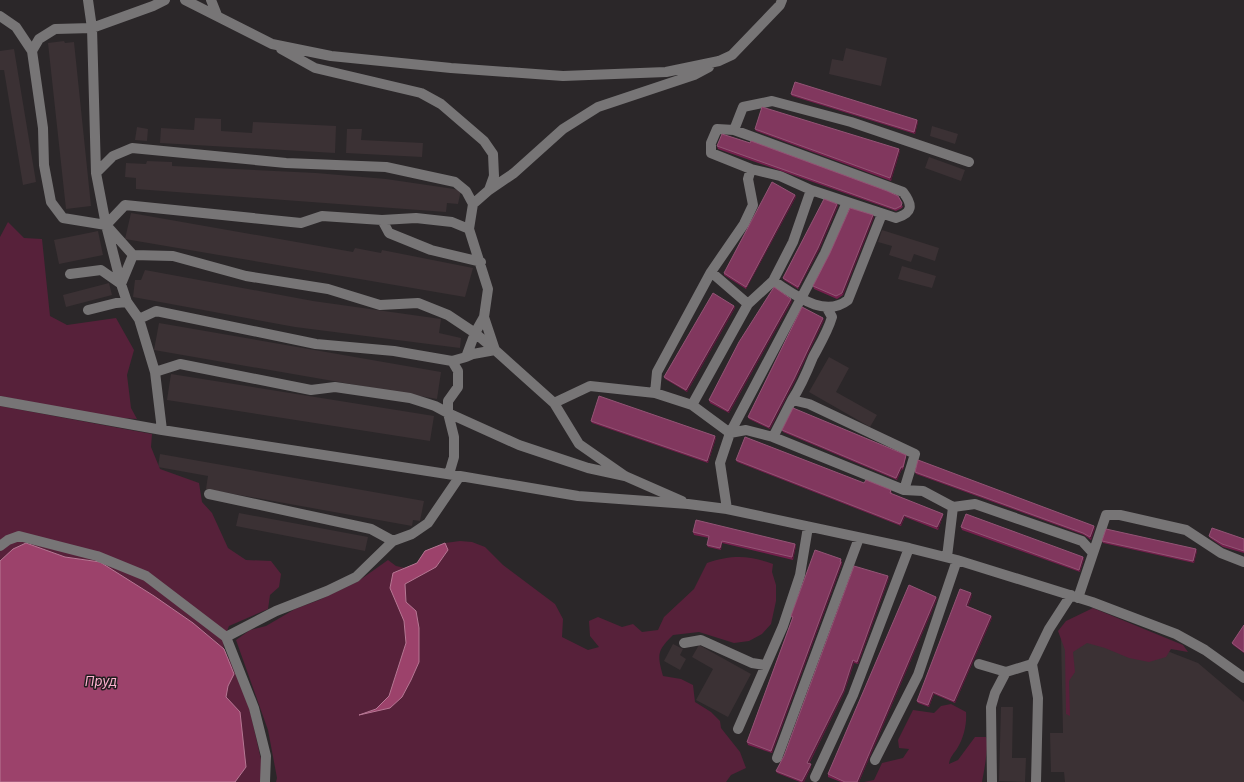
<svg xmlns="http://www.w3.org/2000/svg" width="1244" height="782" viewBox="0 0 1244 782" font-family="Inter,sans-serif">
	<rect width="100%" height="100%" fill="#2b2729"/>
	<path fill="#3b3134" d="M 64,41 L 65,43 L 74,42 L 91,206 L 66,209 L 48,43 Z
		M 846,48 L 887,58 L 881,86 L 829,74 L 832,59 L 843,61 Z
		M 14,49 L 36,182 L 23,185 L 4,70 L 0,70 L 0,51 Z
		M 195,118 L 221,119 L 221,131 L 252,133 L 253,122 L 336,126 L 335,153 L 160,143 L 161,128 L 194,130 Z
		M 932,126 L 958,134 L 955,144 L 930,136 Z
		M 137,127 L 148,129 L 147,141 L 135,140 Z
		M 347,129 L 362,129 L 361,140 L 423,143 L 422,157 L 346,153 Z
		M 929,157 L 965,170 L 961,181 L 925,168 Z
		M 147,161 L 172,162 L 172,166 L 316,173 L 386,179 L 461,190 L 458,204 L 447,203 L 446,212 L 136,189 L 136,178 L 125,177 L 126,163 L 146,164 Z
		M 131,213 L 353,252 L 355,248 L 381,253 L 382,250 L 473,268 L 465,297 L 125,239 Z
		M 882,230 L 939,248 L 935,261 L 914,254 L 911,262 L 889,255 L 892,246 L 878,242 Z
		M 98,231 L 103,255 L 59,264 L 54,240 Z
		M 902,266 L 936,276 L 932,288 L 898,279 Z
		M 145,270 L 313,301 L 441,319 L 439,333 L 461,338 L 460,348 L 295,327 L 133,297 L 135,280 L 141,280 Z
		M 109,283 L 112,295 L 66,307 L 63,295 Z
		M 159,323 L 441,372 L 437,399 L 154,350 Z
		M 829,357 L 849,368 L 836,392 L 877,415 L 870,427 L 809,392 Z
		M 171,374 L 434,416 L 430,441 L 167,400 Z
		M 160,454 L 424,501 L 420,521 L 413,520 L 412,526 L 206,489 L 208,476 L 158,467 Z
		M 239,513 L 368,537 L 365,551 L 236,526 Z
		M 1090,621 L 1198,663 L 1244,702 L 1244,782 L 1065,782 L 1064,772 L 1051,772 L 1050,733 L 1063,733 L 1061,637 Z
		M 673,644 L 683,649 L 680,655 L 686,659 L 680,670 L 664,661 Z
		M 699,645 L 751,674 L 728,717 L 696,700 L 713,669 L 692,657 Z
		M 1001,707 L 1013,707 L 1012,758 L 1026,758 L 1025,782 L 999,781 Z"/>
	<path fill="#57213a" d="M 8,222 L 24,238 L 42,239 L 50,316 L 67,325 L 116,318 L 134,350 L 127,375 L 131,408 L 137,419 L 109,417 L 0,396 L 0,237 Z
		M 0,406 L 152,434 L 151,447 L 160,469 L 199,483 L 202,502 L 212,513 L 228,548 L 246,560 L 271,561 L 281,574 L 279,587 L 270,595 L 268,609 L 229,626 L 223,641 L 224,649 L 193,623 L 100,562 L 65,557 L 26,543 L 13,549 L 0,561 Z
		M 460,541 L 472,542 L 485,547 L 503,565 L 555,604 L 563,619 L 562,637 L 588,650 L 599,647 L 590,636 L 589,621 L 598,617 L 622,627 L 633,624 L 642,632 L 658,630 L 664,617 L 694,589 L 707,563 C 732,555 748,555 773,564 L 772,572 L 776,585 L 776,601 L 771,624 L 762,634 L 749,641 L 734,643 L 699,632 L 673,635 C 657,651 657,654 663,676 L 681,679 L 693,685 L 695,702 L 711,712 L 720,721 L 721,728 L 740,752 L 746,768 L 731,775 L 726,782 L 276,782 L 277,778 L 268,730 L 236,640 L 250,630 L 266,626 L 295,609 L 319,600 L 357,582 L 388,560 L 396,566 L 405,568 L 393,573 L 404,621 L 406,643 L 389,696 L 376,709 L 361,714 L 390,708 L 419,645 L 419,628 L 406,602 L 405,584 L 436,567 L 448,550 L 445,543 Z
		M 1093,608 L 1183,645 L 1188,652 L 1171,649 L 1166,657 L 1149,662 L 1129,658 L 1105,648 L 1087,643 L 1073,652 L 1075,672 L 1069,681 L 1070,716 L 1066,714 L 1065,650 L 1058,631 L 1066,621 Z
		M 228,658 L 232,658 L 250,711 L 262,764 L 261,782 L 235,782 L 246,767 L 226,697 L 227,686 L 233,674 Z
		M 951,704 L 966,712 C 967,723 964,737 958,747 C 954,754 950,756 949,764 L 958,760 L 975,737 L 986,737 C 989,746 984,771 982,782 L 864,782 L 874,780 L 882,763 L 903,758 L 909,749 L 899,748 L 898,740 L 913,710 L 934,713 L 941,706 Z"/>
	<path fill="#9c426b" stroke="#b77794" d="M 26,543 L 65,557 L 100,562 L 154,596 L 193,623 L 224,649 L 234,674 L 228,686 L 226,697 L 240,712 L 246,767 L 235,782 L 0,782 L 0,561 L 13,549 Z
		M 445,543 L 448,550 L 436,567 L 405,584 L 406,602 L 416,611 L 419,628 L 419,662 L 411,680 L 402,697 L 390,708 L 359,715 L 376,709 L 389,696 L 406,643 L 404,621 L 390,588 L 393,573 L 417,563 L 425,551 Z"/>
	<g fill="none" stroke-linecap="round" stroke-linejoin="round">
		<path stroke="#777576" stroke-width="10" d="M 185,0 L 272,44 L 331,56 L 451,68 L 563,76 L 666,72 L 719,61 L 732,55 L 780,5 L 782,0
			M 211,0 L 217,15
			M 0,16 L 16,27 L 32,51 L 43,128 L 44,165 L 51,202 L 63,218 L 106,225 L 96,173 L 92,28 L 88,0
			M 281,49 L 315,68 L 421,93 L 441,104 L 484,141 L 493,154 L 494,176 L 489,190 L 473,204
			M 32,51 L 39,39 L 55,29 L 92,28 L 153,6 L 165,0
			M 717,129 L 734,130 L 903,192 C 913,205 913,213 896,218 L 811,190 L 780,176 L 751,169 L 711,153 L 711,143 Z
			M 734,130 L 743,107 L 772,101 L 851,122 L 969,162
			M 96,173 L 113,156 L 132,148 L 286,163 L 386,167 L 455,182 L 466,191 L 473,204 L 469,229 L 488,289 L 484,317 L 475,333 L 466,357 L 452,361 L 458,371 L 458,387 L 448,401 L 448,413 L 454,437 L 454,457 L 449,474
			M 489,190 L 514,173 L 563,129 L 598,107 L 694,75 L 709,67
			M 811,190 L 793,242 L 773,281 C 794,294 824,319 848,300 L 882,214
			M 382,220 L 416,218 L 452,222 L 469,229
			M 108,227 L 133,255 L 173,256 L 246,276 L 328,289 L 380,305 L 418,303 L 448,315 L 475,333 L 495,350 L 473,354 L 466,357
			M 133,255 L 121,284 L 106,225 L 125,205 L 301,223 L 322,216 L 382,220 L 389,233 L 431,250 L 481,262
			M 711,272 L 748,304
			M 70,274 L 101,270 L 121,284 L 127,302 L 139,319 L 155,372 L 162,430
			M 88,310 L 116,303 L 127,302
			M 484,317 L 495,350 L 554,403 L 579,444 L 625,476 L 682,501
			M 139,319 L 156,311 L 316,344 L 394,351 L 452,361
			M 155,372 L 180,364 L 311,390 L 335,387 L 410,398 L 435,406 L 448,413 L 519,445 L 588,468 L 625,476
			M 655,393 L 657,372 L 711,272 L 744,224 L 753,205 L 748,179 L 751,169
			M 792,400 C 801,386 807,372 813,357 C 820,344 828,331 832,317 L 827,308
			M 0,401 L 162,430 L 460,476 L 578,496 L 688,504 L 727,509 L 909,548 L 957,560 L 1092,602 L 1176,634 L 1205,650 L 1244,678
			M 554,403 L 590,386 L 655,393 L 692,405 L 730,433 L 746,430 L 773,437 L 904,490
			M 692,405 L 748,304 L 773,281
			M 773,437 L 792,400 L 809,404 L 915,454 L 904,490 L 923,491 L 953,507 L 975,504 L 1082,541 L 1092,552
			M 209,494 L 371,529 L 393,541
			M 727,509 L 720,463 L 730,433 L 825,253 L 847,202
			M 0,546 L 8,540 L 19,536 L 97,556 L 146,576 L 226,637 L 254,708 L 266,756 L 265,782
			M 947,557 L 953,507
			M 1078,598 L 1106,515 L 1120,515 L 1186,530 L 1221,553 L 1244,562
			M 226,637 L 276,611 L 327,591 L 356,577 L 393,541 L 412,534 L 428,523 L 460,476
			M 684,643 L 701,640 L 752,663 L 765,665
			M 979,664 L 1006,672
			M 738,729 L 783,626 L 800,575 L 808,527
			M 777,758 L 859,538
			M 875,760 L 918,675 L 957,560
			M 815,777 L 853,695 L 909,548
			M 992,782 L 991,707 L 995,693 L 1006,672 L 1032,664
			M 1036,782 L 1038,698 L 1032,664 L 1049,629 L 1071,595"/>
	</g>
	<path fill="#73204c" d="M 791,94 L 917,120 L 918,122 L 915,134 L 792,96 Z
		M 755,129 L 900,151 L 891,181 L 756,131 Z
		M 717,146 L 903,206 L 902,208 L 896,211 L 718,149 Z
		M 795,195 L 796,197 L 746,289 L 724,275 L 724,273 Z
		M 837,204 L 838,206 L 819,250 L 798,289 L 784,280 L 783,278 Z
		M 874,217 L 843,295 L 837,299 L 814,289 L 813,286 Z
		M 792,301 L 729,413 L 710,403 L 709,400 Z
		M 734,306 L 735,308 L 687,392 L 665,379 L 664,377 Z
		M 824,320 L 795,381 L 770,429 L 749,419 L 748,417 Z
		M 591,421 L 716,438 L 708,463 L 592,423 Z
		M 782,430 L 906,457 L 903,470 L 902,469 L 897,480 L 783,432 Z
		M 736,460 L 864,483 L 892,492 L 891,494 L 943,514 L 943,516 L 938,530 L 905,517 L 901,526 L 737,462 Z
		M 915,472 L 1095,528 L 1091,540 L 1084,535 L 916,474 Z
		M 961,527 L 1083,557 L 1084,559 L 1080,572 L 962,530 Z
		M 693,532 L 795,544 L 796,546 L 793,560 L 722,543 L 721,550 L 708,547 L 707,545 L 709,538 L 694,535 Z
		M 1209,536 L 1244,539 L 1244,553 L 1223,547 L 1210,538 Z
		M 1102,541 L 1197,551 L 1194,563 L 1103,543 Z
		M 841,559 L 842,564 L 772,753 L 748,745 L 747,742 L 792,619 L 791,616 Z
		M 889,578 L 858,664 L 854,663 L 844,693 L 809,764 L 811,767 L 804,782 L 800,782 L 777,773 L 776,771 Z
		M 972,596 L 968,606 L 991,616 L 992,618 L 955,703 L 934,694 L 929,707 L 918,703 L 917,701 Z
		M 937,599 L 859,782 L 841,782 L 828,777 L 828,774 Z
		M 1244,625 L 1244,653 L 1233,645 L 1232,643 Z"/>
	<path fill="#501936" d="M 917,120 L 918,122 L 915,134 L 914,132 Z
		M 899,149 L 900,151 L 891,181 L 890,178 Z
		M 795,195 L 796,197 L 746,289 L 746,287 Z
		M 837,204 L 838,206 L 819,250 L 798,289 L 798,287 Z
		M 873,215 L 874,217 L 843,295 L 842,293 Z
		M 791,299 L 792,301 L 729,413 L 728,411 Z
		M 734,306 L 735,308 L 687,392 L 686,390 Z
		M 823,318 L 824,320 L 795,381 L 770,429 L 769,427 Z
		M 715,436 L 716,438 L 708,463 L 707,461 Z
		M 901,467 L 902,469 L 897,480 L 896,478 Z
		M 943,514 L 943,516 L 938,530 L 937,527 Z
		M 904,515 L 905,517 L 901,526 L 900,524 Z
		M 1094,526 L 1095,528 L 1091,540 L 1090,537 Z
		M 722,541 L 722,543 L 721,550 L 720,548 Z
		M 795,544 L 796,546 L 793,560 L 792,557 Z
		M 1196,549 L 1197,551 L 1194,563 L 1193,561 Z
		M 1083,557 L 1084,559 L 1080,572 L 1079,570 Z
		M 841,562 L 842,564 L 772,753 L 771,751 Z
		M 888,576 L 889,578 L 858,664 L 857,662 Z
		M 971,593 L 972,596 L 967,608 L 966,606 Z
		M 936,597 L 937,599 L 859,782 L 857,782 Z
		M 991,616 L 992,618 L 955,703 L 954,701 Z
		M 853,660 L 854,663 L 844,693 L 808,765 L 807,763 Z
		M 933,692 L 934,694 L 929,707 L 928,705 Z
		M 811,764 L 811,767 L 804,782 L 803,782 L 802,781 Z"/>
	<path fill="#81375e" stroke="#935475" d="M 795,82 L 917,120 L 914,132 L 791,94 Z
		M 762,107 L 899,149 L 890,178 L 755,129 Z
		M 722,134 L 750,143 L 751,141 L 887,191 L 898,196 L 902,203 L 901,206 L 895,209 L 717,146 Z
		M 772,182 L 795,195 L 746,287 L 724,273 Z
		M 824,199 L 837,204 L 818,248 L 798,287 L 783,278 Z
		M 850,208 L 873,215 L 842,293 L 836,296 L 813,286 L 830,253 Z
		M 774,287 L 791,299 L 728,411 L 709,400 L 739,342 Z
		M 713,293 L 734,306 L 686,390 L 664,377 Z
		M 802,307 L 823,318 L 794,379 L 769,427 L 748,417 Z
		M 599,396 L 715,436 L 707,461 L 591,421 Z
		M 793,408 L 906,455 L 903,467 L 901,467 L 896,478 L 782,430 Z
		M 745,437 L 864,483 L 866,480 L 891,490 L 890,493 L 943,514 L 937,527 L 904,515 L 900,524 L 736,460 Z
		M 918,460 L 1094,526 L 1090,537 L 1083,533 L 915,472 Z
		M 966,514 L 1083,557 L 1079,570 L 961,527 Z
		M 696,520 L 795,544 L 792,557 L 722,541 L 720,548 L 707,545 L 709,536 L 693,532 Z
		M 1212,528 L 1244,539 L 1244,551 L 1222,544 L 1209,536 Z
		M 1106,529 L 1196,549 L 1193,561 L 1102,541 Z
		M 815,550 L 841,559 L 840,562 L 841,562 L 771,751 L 747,742 L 793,617 L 791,616 Z
		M 854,566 L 888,576 L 857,662 L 853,660 L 843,691 L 807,763 L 811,764 L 802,781 L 776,771 L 784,756 Z
		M 909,585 L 936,597 L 857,782 L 845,782 L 828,774 Z
		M 960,589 L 971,593 L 966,606 L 991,616 L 954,701 L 933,692 L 928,705 L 917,701 Z
		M 1244,625 L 1244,652 L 1232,643 Z"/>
	<g text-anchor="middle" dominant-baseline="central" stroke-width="3" stroke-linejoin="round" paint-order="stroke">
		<g font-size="13" font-style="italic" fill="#fcb1cf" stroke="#211e1f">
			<text x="101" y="681">Пруд</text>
		</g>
	</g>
</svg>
